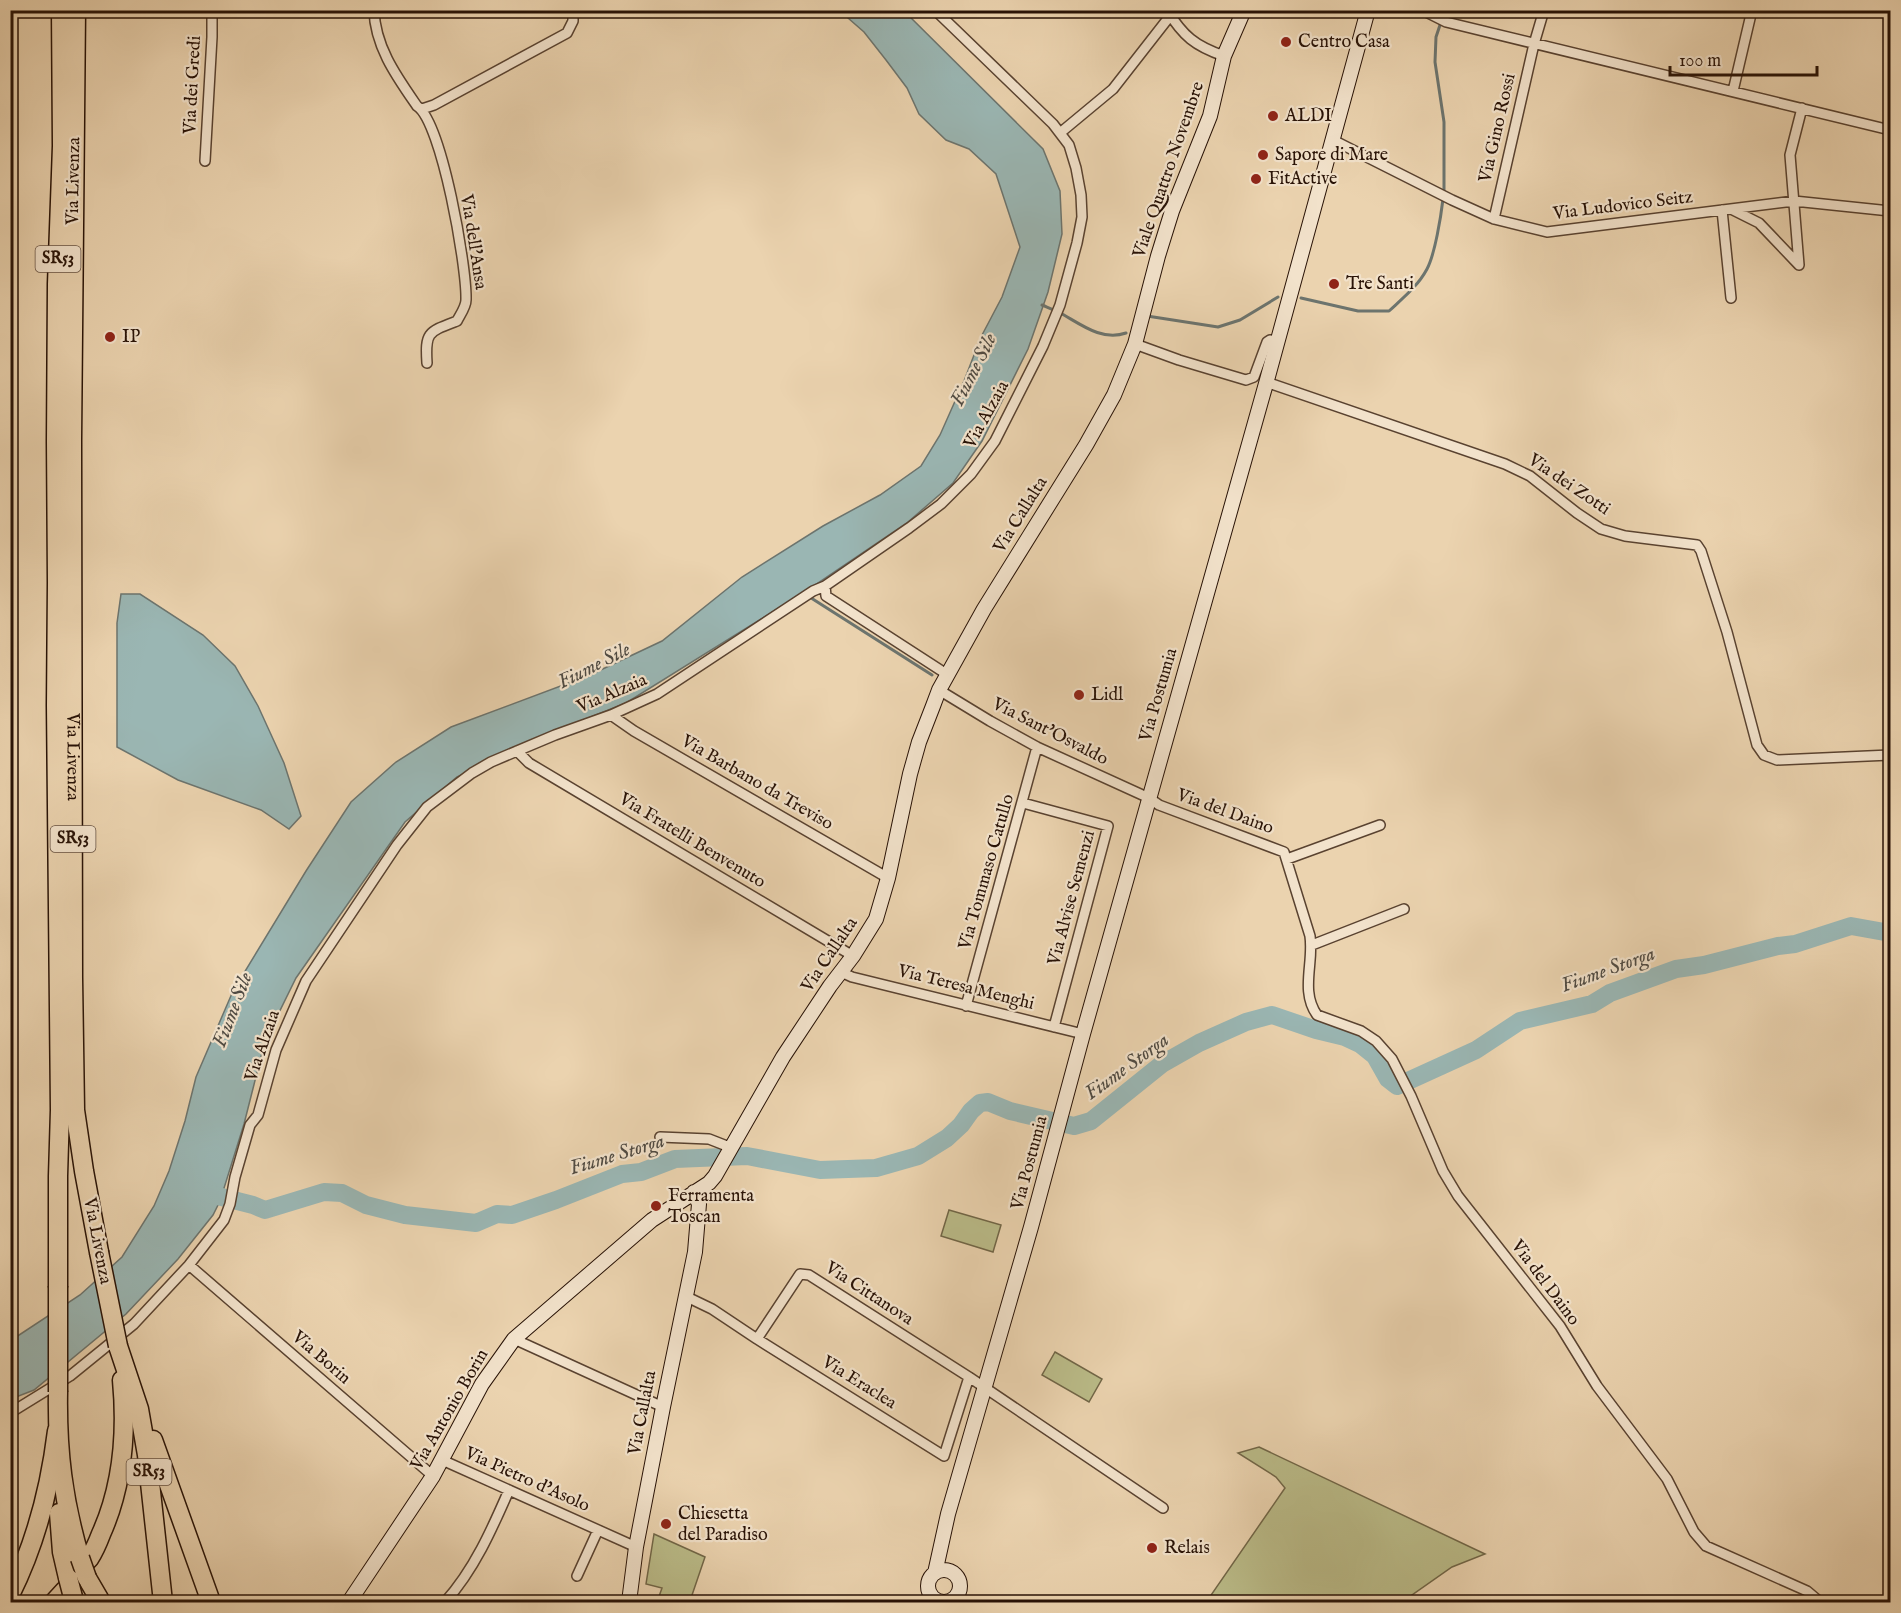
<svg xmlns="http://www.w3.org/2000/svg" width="1901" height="1613" viewBox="0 0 1901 1613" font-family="'IM FELL English',serif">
	<rect width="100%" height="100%" fill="#ebd3af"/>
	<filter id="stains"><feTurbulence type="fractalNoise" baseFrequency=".00333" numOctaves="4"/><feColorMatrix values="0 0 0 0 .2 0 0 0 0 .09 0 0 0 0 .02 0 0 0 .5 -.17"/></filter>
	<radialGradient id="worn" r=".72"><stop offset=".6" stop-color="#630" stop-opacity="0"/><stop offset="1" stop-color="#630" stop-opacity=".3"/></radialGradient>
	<path fill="#babb88" stroke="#716647" stroke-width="1.5" d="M 949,1210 L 1001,1225 L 993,1252 L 941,1236 Z
		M 1055,1352 L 1102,1379 L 1089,1402 L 1042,1375 Z
		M 1259,1447 L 1485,1554 L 1452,1567 L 1405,1600 L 1405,1602 L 1214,1602 L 1209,1598 L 1285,1488 L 1276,1477 L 1238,1453 Z
		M 654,1534 L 705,1557 L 691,1598 L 684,1596 L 682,1602 L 657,1602 L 662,1588 L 646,1584 Z"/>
	<path fill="#9ab6b3" stroke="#6c746e" stroke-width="1.5" d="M 840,11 L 904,11 L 1043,149 L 1060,191 L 1062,234 L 1048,292 L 1028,349 L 982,441 L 953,483 L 908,522 L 803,593 L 626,703 L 533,740 L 517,751 L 457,777 L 405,822 L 296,978 L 265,1041 L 244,1124 L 220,1201 L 213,1215 L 178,1259 L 126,1314 L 34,1390 L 11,1399 L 10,1341 L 80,1295 L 122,1257 L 154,1206 L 169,1171 L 185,1121 L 196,1077 L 233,991 L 306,871 L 351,802 L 396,762 L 451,727 L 590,675 L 662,641 L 742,577 L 823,526 L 880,495 L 921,466 L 940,435 L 964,381 L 981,337 L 1002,297 L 1020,247 L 996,174 L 969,149 L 946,140 L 919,114 L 907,88 L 886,60 L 864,32 Z
		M 121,594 L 140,594 L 203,635 L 235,666 L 258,706 L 284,763 L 301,816 L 289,829 L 261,810 L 178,780 L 117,747 L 117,623 Z"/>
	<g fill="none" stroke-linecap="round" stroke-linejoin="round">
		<path stroke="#6c746e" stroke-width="3" d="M 1444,193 L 1444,122 L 1435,62 L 1436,37 L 1445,10
			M 1301,298 L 1358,311 L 1389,311 C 1403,298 1418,286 1427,269 C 1435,254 1441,216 1443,199
			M 1042,305 C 1049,308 1057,311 1064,315 C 1083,326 1103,341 1126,333
			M 1147,316 L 1218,327 L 1240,320 L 1278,297
			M 808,596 L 932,675"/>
		<path stroke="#9ab6b3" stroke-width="18" d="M 198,1191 L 253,1205 L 265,1210 L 324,1192 L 342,1193 L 366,1205 L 405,1215 L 476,1223 L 497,1214 L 512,1215 L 556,1200 L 622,1174 L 641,1172 L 675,1159 L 747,1156 L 820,1170 L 876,1168 L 918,1156 L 947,1138 L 961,1125 L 971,1111 L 980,1103 L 988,1102 L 1010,1111 L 1074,1126 L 1091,1121 L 1162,1064 L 1199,1043 L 1246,1022 L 1272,1015 L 1316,1030 L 1345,1037 L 1360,1044 L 1375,1056 L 1388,1079 L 1397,1086 L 1476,1050 L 1520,1021 L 1592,1004 L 1610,993 L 1676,969 L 1704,965 L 1778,946 L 1795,944 L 1851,926 L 1890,933"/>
		<defs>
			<path id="street" d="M 374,10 C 375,47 397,77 417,106 C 442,122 467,268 466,300 C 466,307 460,315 457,321 C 428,332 425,332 427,363
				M 1167,10 C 1183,36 1195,46 1224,56
				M 1422,10 L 1446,22 L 1890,130
				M 1733,91 L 1752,10
				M 422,109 L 434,105 L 567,33 L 573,21 L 573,10
				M 1060,133 L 1113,89 L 1170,16
				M 1333,140 L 1452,200 L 1494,219 L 1547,232 L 1794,201 L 1890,211
				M 205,161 L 212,37 L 212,10
				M 1722,210 L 1731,298
				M 1733,210 L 1759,223 L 1799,265
				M 1494,219 L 1534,44 L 1544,10
				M 1799,265 L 1790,155 L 1802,108
				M 1135,344 L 1179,360 L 1246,380 L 1254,377 L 1267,342 L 1270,340 L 1277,341
				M 1266,382 L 1505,464 L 1530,476 L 1577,513 L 1601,529 L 1625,536 L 1697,545 L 1701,551 L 1727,632 L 1757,745 L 1764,755 L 1777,760 L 1890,755
				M 825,586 L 826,596 L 948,675
				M 939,690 L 990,721 L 1037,747 L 1149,798 L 1159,805 L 1284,852 L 1310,936 C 1314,963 1300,991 1317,1015 L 1361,1031 L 1376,1041 L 1392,1059 L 1411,1096 L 1443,1171 L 1458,1196 L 1560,1326 L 1597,1386 L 1667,1479 L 1694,1532 L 1706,1546 L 1807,1591 L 1820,1602
				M 611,715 L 634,731 L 888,878
				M 517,751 L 529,763 L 853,956
				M 1023,803 L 1108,826 L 1054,1027
				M 1287,859 L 1380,825
				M 1312,945 L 1404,909
				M 841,972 L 852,977 L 1083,1034
				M 966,1006 L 1037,747
				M 660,1137 L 709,1139 L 732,1148
				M 189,1265 L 433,1476
				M 685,1296 L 712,1309 L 757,1339 L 944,1456 L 969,1377
				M 514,1339 L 663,1407
				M 757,1339 L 800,1274 L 809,1275 L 969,1377 L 1163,1508
				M 10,1413 L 70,1376 L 134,1324 L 189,1265 L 224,1220 L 230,1204 L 235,1177 L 250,1125 L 258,1115 L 276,1050 L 306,981 L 397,845 L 427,807 L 472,773 L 491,762 L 555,735 L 611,715 L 657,694 L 813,591 L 825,586 L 909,528 L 941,504 L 971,474 L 995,441 L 1043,346 L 1060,305 L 1077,243 L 1082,217 L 1081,195 L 1076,168 L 1069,145 L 1053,124 L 935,10
				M 442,1460 L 636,1547
				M 577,1576 L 598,1530
				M 445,1602 C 474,1570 492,1529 509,1490"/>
			<path id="secondary" d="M928 1586a16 16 0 1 1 32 0a16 16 0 1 1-32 0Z
				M 935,1573 L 948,1514 L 1031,1227 L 1083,1034 L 1267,380 L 1368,10
				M 349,1602 L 433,1476 L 482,1384 L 514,1339 L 652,1220 L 709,1183 L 715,1176 L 783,1057 L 830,986 L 853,956 L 876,919 L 888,878 L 910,774 L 919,742 L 933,706 L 939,690 L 984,609 L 1086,445 L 1114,395 L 1135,344 L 1158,256 L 1172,211 L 1210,116 L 1224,56 L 1244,10
				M 629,1602 L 636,1547 L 663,1407 L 695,1252 L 699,1204 L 694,1192"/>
			<g id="highway">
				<path id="s1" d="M 76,10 L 72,441 L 73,978 L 75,1110 L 84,1171 L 99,1252"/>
				<path d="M 58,1286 L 58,1176 L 60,1110 L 56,705 L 57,582 L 56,441 L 57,284 L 62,146 L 61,10"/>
				<path d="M 118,1346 L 139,1409 L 147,1455 L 163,1602"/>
				<path d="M 58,1392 C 57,1451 63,1500 80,1558"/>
				<path d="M 153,1440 L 211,1602"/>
				<path d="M 59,1513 L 62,1552 L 68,1578"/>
				<path d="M 89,1559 C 94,1551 98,1542 101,1534 C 123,1485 127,1433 122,1380"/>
				<path d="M 87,1578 L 101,1602"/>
				<path d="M 10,1595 C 36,1543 50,1488 57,1431"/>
				<path d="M 54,1602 L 65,1590"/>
			</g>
		</defs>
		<use href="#street" stroke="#594230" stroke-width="12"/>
		<use href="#secondary" stroke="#281206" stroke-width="16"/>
		<use href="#highway" stroke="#281206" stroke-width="21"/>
		<use href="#street" stroke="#f2e2cb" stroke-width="9"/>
		<use href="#secondary" stroke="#f2e2cb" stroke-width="14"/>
		<use href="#highway" stroke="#ebd3af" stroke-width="18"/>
		<defs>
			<path id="highway-bridge" d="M 99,1252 L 118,1346
				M 58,1392 L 58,1286
				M 80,1558 L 87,1578
				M 68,1578 L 74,1601"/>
		</defs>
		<use href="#highway-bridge" stroke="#281206" stroke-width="21" stroke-linecap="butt"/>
		<use href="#highway-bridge" stroke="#ebd3af" stroke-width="18"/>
	</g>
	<g fill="#8f2418" stroke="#f2e2cb" stroke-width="2">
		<circle cx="1286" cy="42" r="6"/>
		<circle cx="1273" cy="116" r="6"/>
		<circle cx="1263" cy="155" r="6"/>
		<circle cx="1256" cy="179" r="6"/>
		<circle cx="1334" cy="284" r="6"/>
		<circle cx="110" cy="337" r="6"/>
		<circle cx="1079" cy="695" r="6"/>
		<circle cx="656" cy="1206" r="6"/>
		<circle cx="666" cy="1524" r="6"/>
		<circle cx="1152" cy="1548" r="6"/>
	</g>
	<g text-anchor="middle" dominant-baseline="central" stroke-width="4.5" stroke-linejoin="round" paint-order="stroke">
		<g fill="#f2e2cb" stroke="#655041" stroke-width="1.5">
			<rect x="35.5" y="246" width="45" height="26" rx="4.5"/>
			<rect x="50.5" y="826" width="45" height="26" rx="4.5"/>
			<rect x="126.5" y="1459" width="45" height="26" rx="4.5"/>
		</g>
		<g font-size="16" font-weight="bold" fill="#281206">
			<text x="58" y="259">SR53</text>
			<text x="73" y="839">SR53</text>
			<text x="149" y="1472">SR53</text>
		</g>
		<g font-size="18" fill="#281206" stroke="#f2e2cb" text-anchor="start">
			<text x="1298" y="42">Centro Casa</text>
			<text x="1285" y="116">ALDI</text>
			<text x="1275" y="155">Sapore di Mare</text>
			<text x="1268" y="179">FitActive</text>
			<text x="1346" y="284">Tre Santi</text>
			<text x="122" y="337">IP</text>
			<text x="1091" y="695">Lidl</text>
			<text x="668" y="1196">Ferramenta<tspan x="668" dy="21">Toscan</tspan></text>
			<text x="678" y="1514">Chiesetta<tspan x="678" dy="21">del Paradiso</tspan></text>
			<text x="1164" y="1548">Relais</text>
		</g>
		<g font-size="18" fill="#281206" stroke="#f2e2cb">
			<text transform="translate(193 85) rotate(-87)">Via dei Gredi</text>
			<text transform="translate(1498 128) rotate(-77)">Via Gino Rossi</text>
			<text transform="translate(1169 170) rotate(-71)">Viale Quattro Novembre</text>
			<text transform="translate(74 181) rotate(-89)">Via Livenza</text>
			<text transform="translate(1623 206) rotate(-7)">Via Ludovico Seitz</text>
			<text transform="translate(473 242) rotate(81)">Via dell'Ansa</text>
			<text transform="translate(987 415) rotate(-61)">Via Alzaia</text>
			<text transform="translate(1569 485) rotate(34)">Via dei Zotti</text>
			<text transform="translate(1021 515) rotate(-58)">Via Callalta</text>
			<text transform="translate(612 694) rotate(-23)">Via Alzaia</text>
			<text transform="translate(1159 695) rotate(-74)">Via Postumia</text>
			<text transform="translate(1050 732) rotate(27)">Via Sant'Osvaldo</text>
			<text stroke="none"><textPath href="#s1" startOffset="747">Via Livenza</textPath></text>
			<text transform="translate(757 783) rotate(30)">Via Barbano da Treviso</text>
			<text transform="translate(1225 812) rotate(20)">Via del Daino</text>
			<text transform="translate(692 841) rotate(31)">Via Fratelli Benvenuto</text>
			<text transform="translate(987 872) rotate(-74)">Via Tommaso Catullo</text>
			<text transform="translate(1072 898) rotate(-75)">Via Alvise Semenzi</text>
			<text transform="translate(830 955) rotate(-56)">Via Callalta</text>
			<text transform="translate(966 988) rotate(14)">Via Teresa Menghi</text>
			<text transform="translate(263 1046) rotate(-71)">Via Alzaia</text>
			<text transform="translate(1030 1163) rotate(-75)">Via Postumia</text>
			<text transform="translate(97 1241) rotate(79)">Via Livenza</text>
			<text transform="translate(1545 1283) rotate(53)">Via del Daino</text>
			<text transform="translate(869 1294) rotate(33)">Via Cittanova</text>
			<text transform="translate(321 1358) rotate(41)">Via Borin</text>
			<text transform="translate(859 1383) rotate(32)">Via Eraclea</text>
			<text transform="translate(450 1410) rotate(-60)">Via Antonio Borin</text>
			<text transform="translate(643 1413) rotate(-79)">Via Callalta</text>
			<text transform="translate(527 1480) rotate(24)">Via Pietro d'Asolo</text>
		</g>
		<g font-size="20" font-style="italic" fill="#504b43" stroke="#f2e2cb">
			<text transform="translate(974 370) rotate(-63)">Fiume Sile</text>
			<text transform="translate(594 666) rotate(-27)">Fiume Sile</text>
			<text transform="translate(1608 970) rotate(-20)">Fiume Storga</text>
			<text transform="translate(233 1010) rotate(-69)">Fiume Sile</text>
			<text transform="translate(1127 1067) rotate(-36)">Fiume Storga</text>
			<text transform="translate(617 1155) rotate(-17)">Fiume Storga</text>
		</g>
	</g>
	<rect width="1901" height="1613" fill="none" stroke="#ebd3af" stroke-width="36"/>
	<rect x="12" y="12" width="1877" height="1589" fill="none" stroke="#281206" stroke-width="3"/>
	<rect x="18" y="18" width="1865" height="1577" fill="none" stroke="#281206" stroke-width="1.5"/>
	<path d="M1670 66v9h147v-9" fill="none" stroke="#281206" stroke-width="3"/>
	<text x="1679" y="66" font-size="18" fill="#281206" stroke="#f2e2cb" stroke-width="4.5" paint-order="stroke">100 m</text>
	<rect width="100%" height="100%" filter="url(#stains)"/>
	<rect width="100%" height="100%" fill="url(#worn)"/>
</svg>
